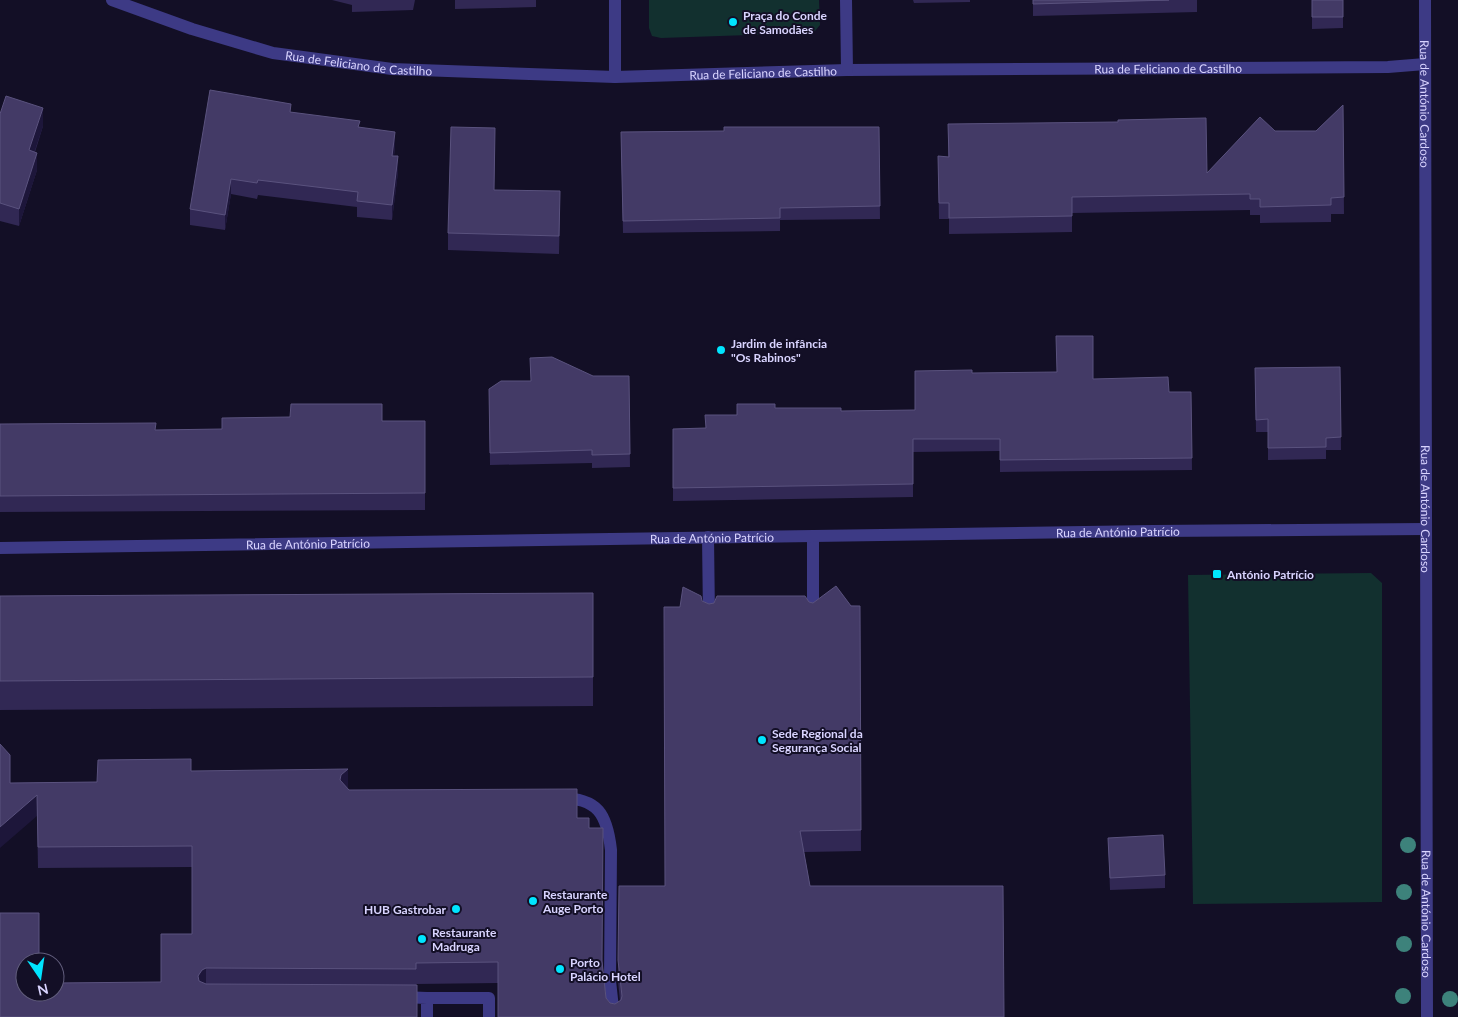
<svg xmlns="http://www.w3.org/2000/svg" width="1458" height="1017" viewBox="0 0 1458 1017" font-family="Lato,sans-serif">
	<rect width="100%" height="100%" fill="#130f26"/>
	<path fill="#12302f" d="M 649,0 L 819,0 L 820,25 L 815,31 L 809,33 L 661,38 L 652,36 L 649,28 Z
		M 1371,573 L 1382,583 L 1382,902 L 1193,904 L 1188,575 Z"/>
	<g fill="none" stroke-linecap="round" stroke-linejoin="round">
		<path stroke="#3d3a85" stroke-width="12" d="M 813,536 L 813,616
			M 708,537 L 709,617
			M 560,798 C 598,798 607,814 611,850 L 610,981 L 614,1017
			M 401,997 L 427,998
			M 427,1017 L 427,998 L 489,998 L 489,1017"/>
		<g stroke="#3d3a85" stroke-width="12">
			<path id="s1" d="M 112,0 L 192,29 L 273,53 L 392,69 L 615,77 L 847,70 L 1388,67 L 1425,64"/>
			<path d="M 615,0 L 615,77"/>
			<path d="M 846,0 L 847,70"/>
			<path id="s2" d="M 0,548 L 1153,531 L 1425,529"/>
		</g>
		<path stroke="#3d3a85" stroke-width="12" id="s3" d="M 1425,0 L 1427,1017"/>
	</g>
	<g fill="#3d827b">
		<circle cx="1408" cy="845" r="8"/>
		<circle cx="1404" cy="892" r="8"/>
		<circle cx="1404" cy="944" r="8"/>
		<circle cx="1403" cy="996" r="8"/>
		<circle cx="1450" cy="999" r="8"/>
	</g>
	<path fill="#312854" d="M 332,0 L 415,0 L 413,10 L 352,12 L 352,5 Z
		M 455,0 L 536,0 L 536,7 L 455,9 Z
		M 913,0 L 970,0 L 970,2 L 914,3 Z
		M 1033,0 L 1197,0 L 1197,12 L 1033,16 Z
		M 1279,0 L 1352,0 L 1343,0 L 1343,28 L 1312,29 L 1312,0 Z
		M 1343,105 L 1344,214 L 1331,214 L 1331,222 L 1260,223 L 1260,215 L 1250,215 L 1250,210 L 1072,213 L 1072,232 L 949,234 L 949,219 L 939,219 L 938,156 L 948,157 L 948,124 L 1207,173 L 1275,131 L 1316,131 Z
		M 291,112 L 360,127 L 395,147 L 394,156 L 398,172 L 392,220 L 357,217 L 357,207 L 258,195 L 257,199 L 231,194 L 225,230 L 190,225 L 190,209 Z
		M 0,114 L 43,126 L 35,152 L 37,170 L 19,226 L 0,221 Z
		M 879,127 L 880,219 L 780,220 L 780,231 L 623,233 L 621,132 L 724,131 Z
		M 495,146 L 494,190 L 560,209 L 559,254 L 448,250 L 448,233 Z
		M 1340,367 L 1341,450 L 1326,450 L 1326,459 L 1268,460 L 1268,432 L 1256,432 L 1255,368 Z
		M 972,373 L 1093,379 L 1169,392 L 1191,392 L 1192,470 L 1000,472 L 1000,451 L 913,452 L 913,497 L 673,501 L 673,429 L 705,428 L 737,415 L 775,408 L 841,411 L 915,410 Z
		M 593,376 L 629,376 L 630,467 L 592,468 L 592,463 L 490,465 L 489,389 L 531,381 Z
		M 382,421 L 425,421 L 425,510 L 0,512 L 0,424 L 156,430 L 222,429 Z
		M 593,593 L 593,706 L 0,710 L 0,596 Z
		M 702,601 L 709,604 L 809,602 L 813,603 L 860,606 L 861,851 L 804,852 L 810,886 L 1004,1017 L 498,1017 L 498,983 L 416,984 L 417,1017 L 25,992 L 161,982 L 192,934 L 192,867 L 38,868 L 37,816 L 10,783 L 97,782 L 191,771 L 348,789 L 349,790 L 577,818 L 589,828 L 606,998 L 610,1003 L 615,1004 L 620,1001 L 618,981 L 619,886 L 665,886 L 680,607 Z
		M 1108,838 L 1165,875 L 1165,888 L 1110,890 Z"/>
	<path fill="#1d163a" d="M 43,108 L 43,126 L 29,168 L 29,150 Z
		M 395,132 L 395,147 L 392,171 L 392,156 Z
		M 37,153 L 37,170 L 19,226 L 19,209 Z
		M 398,156 L 398,172 L 392,220 L 392,205 Z
		M 231,179 L 231,194 L 225,230 L 225,215 Z
		M 348,769 L 348,790 L 340,780 L 341,775 Z
		M 37,795 L 37,816 L 0,848 L 0,827 Z
		M 206,968 L 206,989 L 202,990 L 198,976 L 202,970 Z"/>
	<path fill="#433a66" stroke="#5a527e" d="M 1033,0 L 1169,0 L 1033,4 Z
		M 1312,0 L 1343,0 L 1343,17 L 1312,17 Z
		M 210,90 L 291,104 L 290,112 L 360,121 L 358,127 L 395,132 L 392,156 L 398,156 L 392,205 L 357,201 L 358,192 L 258,180 L 257,183 L 231,179 L 225,215 L 190,209 Z
		M 6,96 L 43,108 L 29,150 L 37,153 L 19,209 L 0,203 L 0,114 Z
		M 1343,105 L 1344,197 L 1331,198 L 1331,205 L 1260,207 L 1260,199 L 1250,199 L 1250,194 L 1072,197 L 1072,216 L 949,218 L 949,203 L 939,203 L 938,156 L 949,157 L 948,124 L 1118,122 L 1118,120 L 1206,118 L 1207,173 L 1260,117 L 1275,131 L 1316,131 Z
		M 451,127 L 495,128 L 494,190 L 560,191 L 559,236 L 448,233 Z
		M 724,127 L 879,127 L 880,206 L 780,208 L 780,218 L 623,221 L 621,132 L 724,131 Z
		M 1056,336 L 1093,336 L 1093,379 L 1168,377 L 1169,392 L 1191,392 L 1192,458 L 1000,460 L 1000,439 L 913,439 L 913,484 L 673,488 L 673,429 L 706,428 L 705,415 L 737,415 L 737,404 L 775,404 L 775,408 L 841,408 L 841,411 L 915,410 L 915,371 L 972,370 L 972,373 L 1057,372 Z
		M 552,357 L 593,376 L 629,376 L 630,454 L 592,455 L 592,450 L 490,453 L 489,389 L 501,381 L 531,381 L 530,358 Z
		M 1340,367 L 1341,437 L 1326,438 L 1326,447 L 1268,448 L 1268,419 L 1256,420 L 1255,368 Z
		M 291,404 L 382,404 L 382,421 L 425,421 L 425,493 L 0,496 L 0,424 L 156,423 L 155,430 L 222,429 L 222,418 L 290,417 Z
		M 836,586 L 851,606 L 860,606 L 861,830 L 800,831 L 810,886 L 1003,886 L 1004,1017 L 498,1017 L 498,962 L 416,963 L 416,969 L 206,968 L 202,970 L 198,976 L 199,981 L 206,984 L 417,985 L 417,1017 L 0,1017 L 0,913 L 39,913 L 39,962 L 25,962 L 25,992 L 55,992 L 55,983 L 161,982 L 161,934 L 192,934 L 192,846 L 38,847 L 37,795 L 0,827 L 0,744 L 10,755 L 10,783 L 97,782 L 98,760 L 191,759 L 191,771 L 348,769 L 341,775 L 340,780 L 349,790 L 577,789 L 577,818 L 589,818 L 589,828 L 603,828 L 602,961 L 606,998 L 610,1003 L 615,1004 L 621,1000 L 622,996 L 618,960 L 619,886 L 665,886 L 664,607 L 680,607 L 683,587 L 701,596 L 702,601 L 709,604 L 714,603 L 717,596 L 805,596 L 809,602 L 813,603 Z
		M 593,593 L 593,677 L 0,681 L 0,596 Z
		M 1163,835 L 1165,875 L 1110,878 L 1108,838 Z"/>
	<g fill="#00e5ff" stroke="#130f26" stroke-width="2">
		<circle cx="733" cy="22" r="5"/>
		<circle cx="721" cy="350" r="5"/>
		<rect x="1212" y="569" width="10" height="10" rx="2.5"/>
		<circle cx="762" cy="740" r="5"/>
		<circle cx="533" cy="901" r="5"/>
		<circle cx="456" cy="909" r="5"/>
		<circle cx="422" cy="939" r="5"/>
		<circle cx="560" cy="969" r="5"/>
	</g>
	<g text-anchor="middle" dominant-baseline="central" stroke-width="4" stroke-linejoin="round" paint-order="stroke">
		<g font-size="12" font-weight="bold" fill="#d9d4ff" stroke="#130f26" text-anchor="start">
			<text x="743" y="15">Praça do Conde<tspan x="743" dy="14">de Samodães</tspan></text>
			<text x="731" y="343">Jardim de infância<tspan x="731" dy="14">"Os Rabinos"</tspan></text>
			<text x="1227" y="574">António Patrício</text>
			<text x="772" y="733">Sede Regional da<tspan x="772" dy="14">Segurança Social</tspan></text>
			<text x="543" y="894">Restaurante<tspan x="543" dy="14">Auge Porto</tspan></text>
			<text x="446" y="909" text-anchor="end">HUB Gastrobar</text>
			<text x="432" y="932">Restaurante<tspan x="432" dy="14">Madruga</tspan></text>
			<text x="570" y="962">Porto<tspan x="570" dy="14">Palácio Hotel</tspan></text>
		</g>
		<g font-size="12" fill="#d9d4ff" stroke="#130f26">
			<text stroke="none"><textPath href="#s1" startOffset="256">Rua de Feliciano de Castilho</textPath></text>
			<text stroke="none"><textPath href="#s1" startOffset="1066">Rua de Feliciano de Castilho</textPath></text>
			<text stroke="none"><textPath href="#s1" startOffset="661">Rua de Feliciano de Castilho</textPath></text>
			<text stroke="none"><textPath href="#s3" startOffset="104">Rua de António Cardoso</textPath></text>
			<text stroke="none"><textPath href="#s3" startOffset="509">Rua de António Cardoso</textPath></text>
			<text stroke="none"><textPath href="#s2" startOffset="1118">Rua de António Patrício</textPath></text>
			<text stroke="none"><textPath href="#s2" startOffset="712">Rua de António Patrício</textPath></text>
			<text stroke="none"><textPath href="#s2" startOffset="308">Rua de António Patrício</textPath></text>
			<text stroke="none"><textPath href="#s3" startOffset="914">Rua de António Cardoso</textPath></text>
		</g>
	</g>
	<g transform="translate(40 977) rotate(167)"><circle r="24" fill="#130f26" stroke="#625e7d"/>
	<path d="M0-4L9 19L0 12L-9 19Z" fill="#00e5ff"/>
	<text y="-8" font-size="14" font-weight="bold" text-anchor="middle" fill="#d9d4ff">N</text>
	</g>
</svg>
